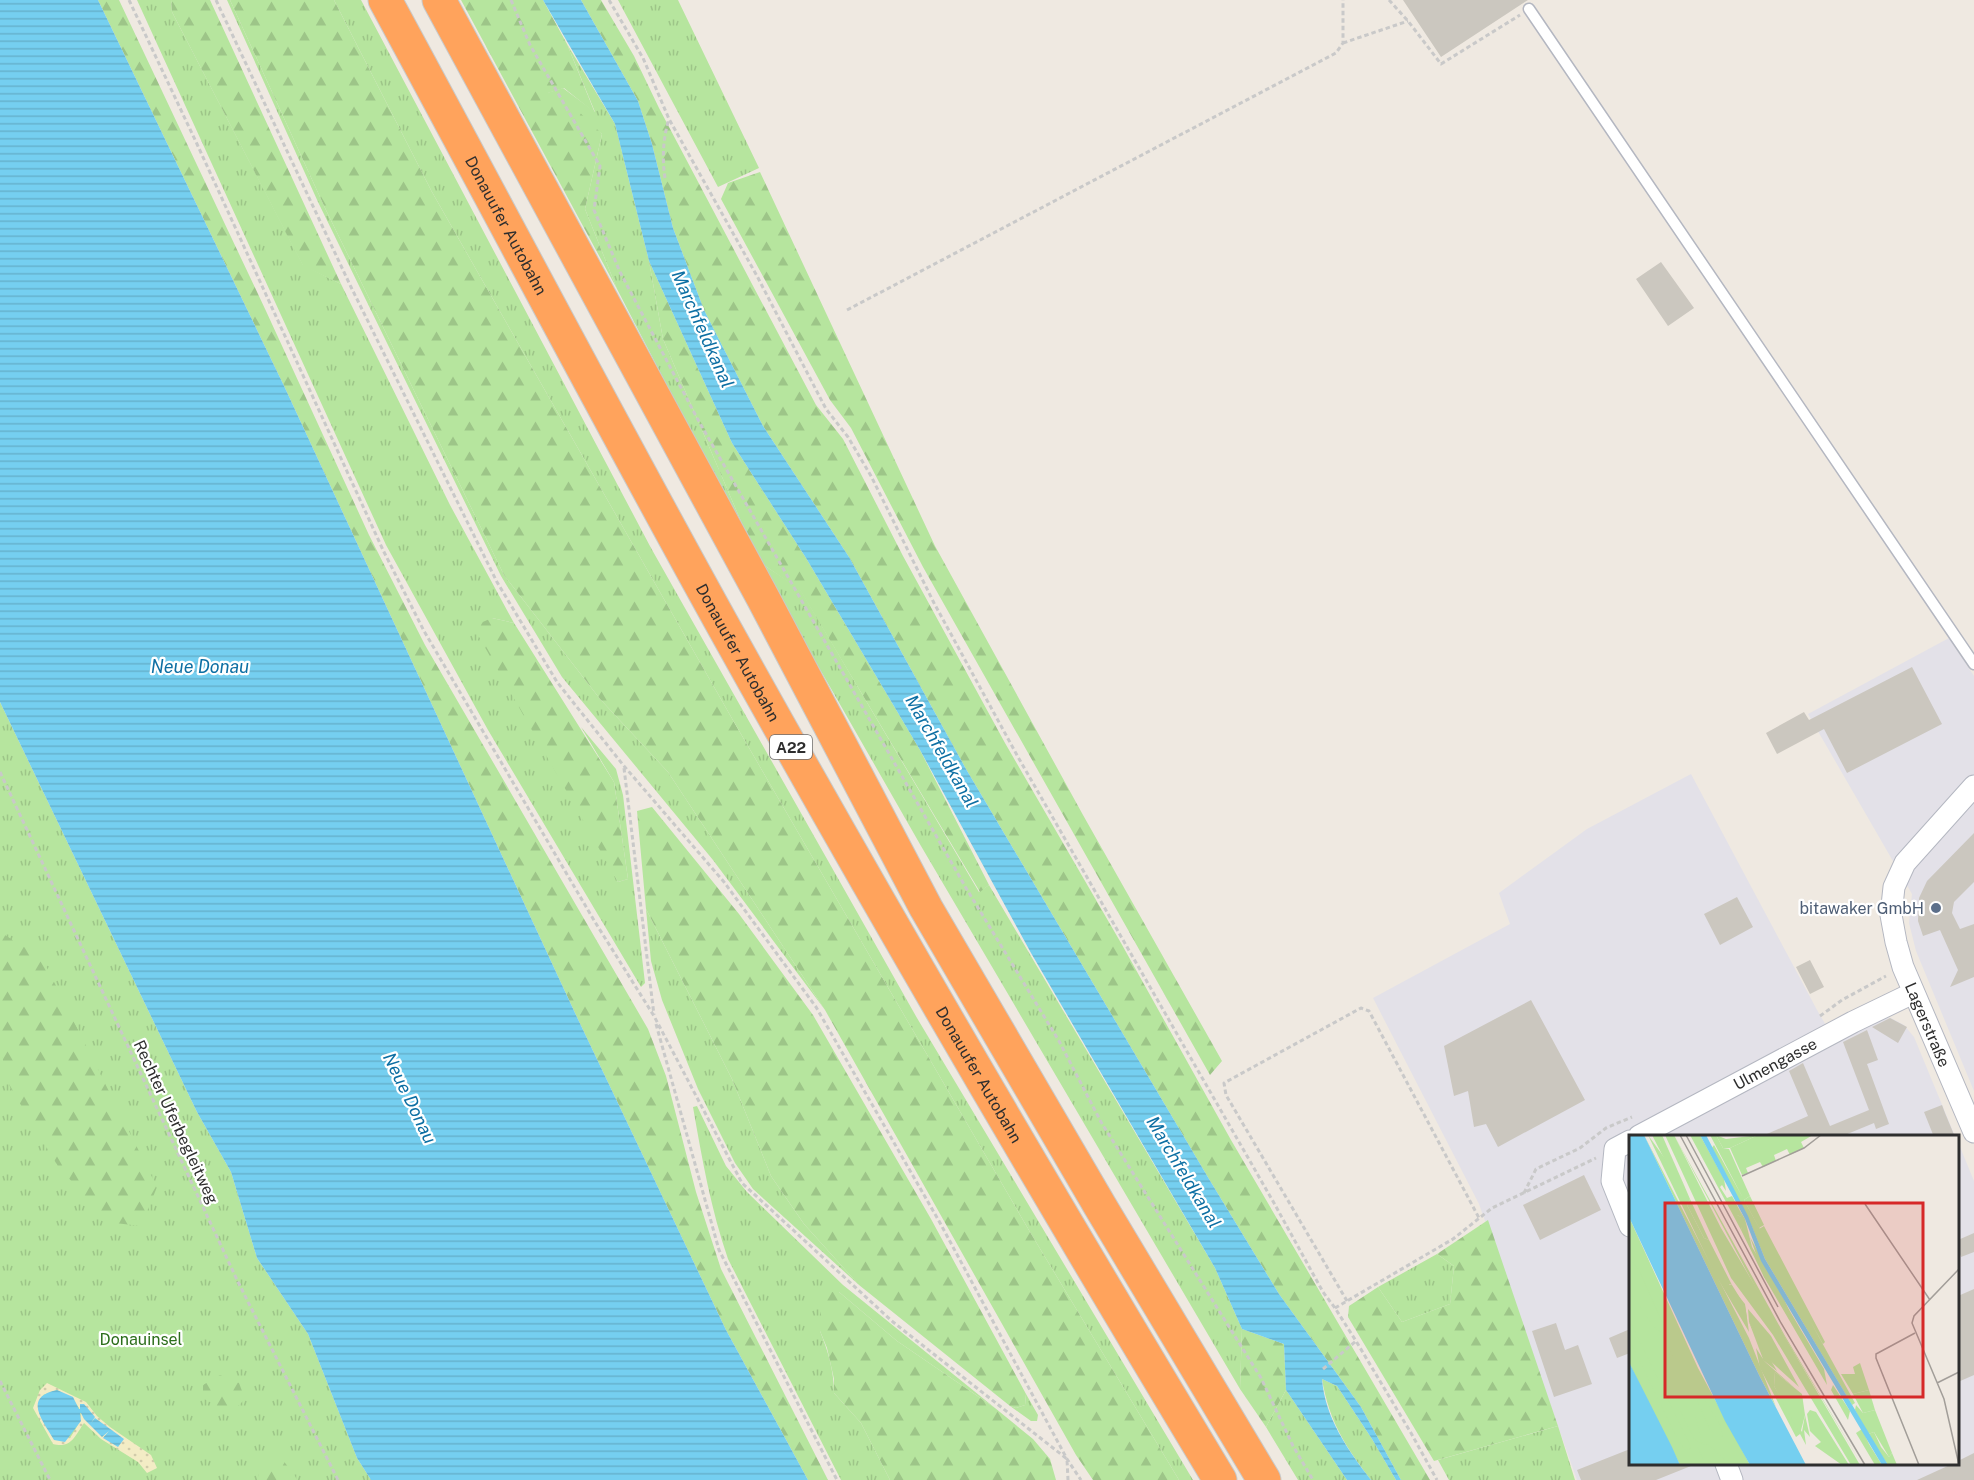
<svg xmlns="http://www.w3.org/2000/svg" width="1974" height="1480" viewBox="0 0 1974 1480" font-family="'Public Sans',sans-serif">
	<defs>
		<pattern id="grass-tufts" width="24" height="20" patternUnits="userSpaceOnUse" patternTransform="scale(1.5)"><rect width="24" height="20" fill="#b6e59e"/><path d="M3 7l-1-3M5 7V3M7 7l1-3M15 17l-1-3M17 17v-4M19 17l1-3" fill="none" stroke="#9dc588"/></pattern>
		<pattern id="forest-firs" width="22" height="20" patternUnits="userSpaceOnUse" patternTransform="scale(1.5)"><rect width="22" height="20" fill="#b6e59e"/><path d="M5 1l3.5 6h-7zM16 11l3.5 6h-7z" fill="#9dc588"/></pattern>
		<pattern id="sand-dots" width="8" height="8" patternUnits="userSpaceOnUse" patternTransform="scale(1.5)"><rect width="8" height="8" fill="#f3ecc5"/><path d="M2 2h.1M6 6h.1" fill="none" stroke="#d1cbaa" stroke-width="1.8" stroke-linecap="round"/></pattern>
		<pattern id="water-rules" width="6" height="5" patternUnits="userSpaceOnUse" patternTransform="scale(1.5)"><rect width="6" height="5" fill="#75cff0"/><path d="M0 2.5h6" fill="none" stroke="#66b2ce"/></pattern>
	</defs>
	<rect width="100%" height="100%" fill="#efe9e1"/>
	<path fill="#e3e1e8" d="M 1949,638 L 1974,676 L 1974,1091 L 1916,951 L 1909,923 L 1912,894 L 1808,714 Z
		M 1691,774 L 1817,1010 L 1834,1039 L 1876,1019 L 1891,1018 L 1904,1025 L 1914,1037 L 1955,1136 L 1630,1136 L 1630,1464 L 1958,1464 L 1958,1142 L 1974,1181 L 1974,1480 L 1577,1480 L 1479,1204 L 1373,998 L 1510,924 L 1499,893 L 1587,829 Z"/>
	<path fill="url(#grass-tufts)" d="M 137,0 L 171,0 L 172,12 L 303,265 L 341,284 L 450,505 L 514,623 L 492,618 L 618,882 L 628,879 L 614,782 L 581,727 L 616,769 L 623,795 L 645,983 L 641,987 L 488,730 L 386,545 Z
		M 227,0 L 230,0 L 325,208 L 504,575 L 600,699 L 668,772 L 825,1010 L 713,860 L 562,677 L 501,576 L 318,202 Z
		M 334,0 L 361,0 L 651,548 L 917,1018 L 1193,1480 L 1179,1480 L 1030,1232 L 734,722 L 432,192 Z
		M 618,0 L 678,0 L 759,168 L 718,187 Z
		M 567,44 L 615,124 L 649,261 L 663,339 L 758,561 L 800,589 L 979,892 L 989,885 L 1215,1268 L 1242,1329 L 1240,1389 L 921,846 L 758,561 L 617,289 L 585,209 L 602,134 L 547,93 L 563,88 L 595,112 Z
		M 0,702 L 197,1112 L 231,1172 L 257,1258 L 308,1334 L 357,1458 L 371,1480 L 0,1480 Z
		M 646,909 L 732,1079 L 771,1176 L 804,1224 L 859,1285 L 753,1189 L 735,1163 L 698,1089 L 662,1000 L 651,961 Z
		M 697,1106 L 726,1166 L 747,1192 L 843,1285 L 995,1408 L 897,1341 L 839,1292 L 820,1331 C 828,1351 834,1371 834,1393 L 861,1423 L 890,1480 L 841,1480 L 728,1259 C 711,1210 702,1159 693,1107 Z
		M 1437,1254 L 1454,1266 L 1450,1304 L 1402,1322 L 1378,1287 Z
		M 1322,1379 L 1337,1386 L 1372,1439 L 1396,1480 L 1371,1480 C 1345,1446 1329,1421 1322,1379 Z
		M 1286,1390 L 1347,1480 L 1298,1480 L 1266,1427 Z
		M 1026,1394 L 1038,1415 L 1037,1421 L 1031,1421 L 1010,1406 L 1016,1408 L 1025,1405 Z
		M 1558,1426 L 1575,1480 L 1449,1480 L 1438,1460 Z"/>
	<path fill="url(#forest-firs)" d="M 98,0 L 119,0 L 266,311 L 369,535 L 425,645 L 648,1029 L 666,1076 L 696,1192 L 721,1269 L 828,1480 L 808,1480 L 726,1330 L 575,1013 L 285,388 Z
		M 171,0 L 210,0 L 341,284 L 303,266 L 172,12 Z
		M 230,0 L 334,0 L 432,192 L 734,722 L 1030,1232 L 1179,1480 L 1093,1480 L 1076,1455 L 825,1010 L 668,772 L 600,699 L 504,575 L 325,208 Z
		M 461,0 L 543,0 L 567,44 L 595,113 L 564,88 L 548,93 L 574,107 L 602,134 L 585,209 L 617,289 Z
		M 581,0 L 601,0 L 634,56 L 659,108 L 816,405 L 843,439 L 903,556 L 1005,743 L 1121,943 L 1231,1140 L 1430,1480 L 1401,1480 L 1361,1407 L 1279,1294 L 1209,1179 L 966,769 L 849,557 L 763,426 L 704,310 L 673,228 L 652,144 L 638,101 Z
		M 760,172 L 935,546 L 1083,815 L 1222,1061 L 1210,1075 L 923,567 L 851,428 L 830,400 L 721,199 L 728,183 Z
		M 649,261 L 732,443 L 806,558 L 920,750 L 989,885 L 980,892 L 800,590 L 758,561 L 663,339 Z
		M 492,618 L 514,623 L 614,782 L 628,879 L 618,882 L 478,635 L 478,624 Z
		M 652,807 L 739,914 L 813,1015 L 931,1219 L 1026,1394 L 1025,1405 L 1016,1408 L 1010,1406 L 859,1285 L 804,1224 L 771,1176 L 732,1079 L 646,909 L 637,811 Z
		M 0,932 L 42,958 L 157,1187 L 141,1226 L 106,1222 L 56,1163 L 10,1087 L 0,1049 Z
		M 1488,1220 L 1558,1426 L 1434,1461 L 1348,1317 L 1349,1306 L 1378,1287 L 1402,1322 L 1450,1304 L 1454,1266 L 1437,1254 Z
		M 829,1292 L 839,1292 L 897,1341 L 995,1408 L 1033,1439 L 1050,1459 L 1056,1480 L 890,1480 L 861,1423 L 834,1393 L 834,1379 L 827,1348 L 820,1331 L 821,1310 Z
		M 1242,1329 L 1284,1344 L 1286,1390 L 1266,1427 L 1240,1389 Z
		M 220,1375 L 239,1383 L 245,1399 L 234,1410 L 225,1411 L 203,1398 L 203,1385 Z
		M 276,1451 L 295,1476 L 297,1480 L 257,1480 L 262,1466 Z"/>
	<path fill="url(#sand-dots)" fill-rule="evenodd" d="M 47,1383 L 86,1402 L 97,1416 L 110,1427 L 151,1455 L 157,1468 L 147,1473 L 138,1462 L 101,1439 L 84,1423 C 75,1436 71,1449 53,1444 L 33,1408 L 40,1390 ZM 57,1390 C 83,1407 88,1411 70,1438 L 43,1395 Z"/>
	<path fill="url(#water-rules)" d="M 0,0 L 98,0 L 285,388 L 575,1013 L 726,1330 L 808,1480 L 371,1480 L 357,1458 L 308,1334 L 257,1258 L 231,1172 L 197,1112 L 0,702 Z
		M 543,0 L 581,0 L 638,101 L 652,144 L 673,228 L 704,310 L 763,426 L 849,557 L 966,769 L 1209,1179 L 1279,1294 L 1361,1407 L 1401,1480 L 1396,1480 L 1372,1439 L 1337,1386 L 1322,1379 C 1325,1418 1348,1450 1371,1480 L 1347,1480 L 1286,1390 L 1284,1344 L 1242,1329 L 1215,1268 L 1031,953 L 920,750 L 806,558 L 732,443 L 649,261 L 615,124 Z
		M 57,1390 L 73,1397 L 79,1409 L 80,1409 L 80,1404 L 84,1404 L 95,1417 L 91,1423 L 95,1418 L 124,1439 L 118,1447 L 103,1438 L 109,1431 L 102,1437 L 84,1419 L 81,1413 L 80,1413 L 81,1421 L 65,1442 L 54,1440 C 43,1421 22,1397 57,1390 Z"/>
	<path fill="#cbc7bf" d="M 1403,0 L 1528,0 L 1441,57 Z
		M 1661,262 L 1694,308 L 1668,326 L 1636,279 Z
		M 1912,667 L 1942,724 L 1847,773 L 1824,729 L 1777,754 L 1766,733 L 1804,712 L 1809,720 Z
		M 1974,833 L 1974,882 L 1954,902 L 1952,913 L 1960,929 L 1974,924 L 1974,977 L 1950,987 L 1958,970 L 1940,930 L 1923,936 L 1918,921 L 1919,898 L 1927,881 Z
		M 1737,897 L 1753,927 L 1720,945 L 1704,914 Z
		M 1810,960 L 1824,987 L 1810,994 L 1796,967 Z
		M 1531,1000 L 1585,1100 L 1498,1147 L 1486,1124 L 1474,1127 L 1468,1091 L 1454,1096 L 1444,1046 Z
		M 1890,1018 L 1907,1027 L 1898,1043 L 1872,1027 Z
		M 1867,1030 L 1878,1060 L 1867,1064 L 1889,1124 L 1876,1129 L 1874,1123 L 1840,1137 L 1760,1137 L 1808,1116 L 1789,1071 L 1803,1063 L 1830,1126 L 1869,1110 L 1843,1042 Z
		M 1942,1105 L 1945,1113 L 1955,1137 L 1934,1137 L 1924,1112 Z
		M 1584,1175 L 1601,1210 L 1540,1240 L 1523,1205 Z
		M 1974,1233 L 1974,1252 L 1961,1257 L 1958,1249 L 1958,1240 Z
		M 1974,1289 L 1974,1375 L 1958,1382 L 1958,1296 Z
		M 1556,1323 L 1565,1350 L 1578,1345 L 1592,1384 L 1554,1397 L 1532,1331 Z
		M 1630,1329 L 1630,1353 L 1617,1358 L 1609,1338 Z
		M 1630,1449 L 1630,1464 L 1696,1464 L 1656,1480 L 1581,1480 L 1577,1470 Z
		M 1974,1453 L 1974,1480 L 1917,1480 L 1952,1464 L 1958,1464 L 1958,1461 Z"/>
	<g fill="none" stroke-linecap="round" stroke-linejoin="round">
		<defs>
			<path id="lane" d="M 1529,9 L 1974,664"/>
			<g id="street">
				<path id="s1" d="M 1974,786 L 1905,863 L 1894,887 L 1891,915 L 1896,942 L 1903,967 L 1974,1132"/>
				<path id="s2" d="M 1639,1136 L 1853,1022 L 1913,993"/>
				<path d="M 1630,1141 L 1615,1149 L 1612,1181 L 1630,1226"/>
				<path d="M 1726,1464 L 1732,1480"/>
			</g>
			<g id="highway">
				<path id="s3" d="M 385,0 C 499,210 610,422 726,631 C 885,917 1051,1200 1220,1480"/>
				<path d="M 439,0 L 763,598 L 926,908 L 1100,1206 L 1264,1480"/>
			</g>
		</defs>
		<use href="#lane" stroke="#b4b7c1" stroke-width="13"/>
		<use href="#street" stroke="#b4b7c1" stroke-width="23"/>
		<use href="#highway" stroke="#c9c9c9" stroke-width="35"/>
		<path stroke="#c9c9c9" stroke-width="3" stroke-dasharray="4.5 3" stroke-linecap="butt" d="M 129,0 L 197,144 L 383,550 L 424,631 L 595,922 L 654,1016 L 742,1183 L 893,1322 L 1067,1459 L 1068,1480
			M 216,0 L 351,287 L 497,582 L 557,682 L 624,766 L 724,882 L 816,1007 L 939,1221 L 1067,1459 L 1081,1480
			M 511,0 L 530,45 L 600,166 L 594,210 L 620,272 L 697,418 L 966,888 L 1059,1041 L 1101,1122 L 1261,1378 L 1293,1446 L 1313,1480
			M 609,0 L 643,58 L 669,119 L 757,276 L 826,409 L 848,437 L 871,476 L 934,603 L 1018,757 L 1274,1203 L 1323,1292 L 1335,1308 L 1356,1341 L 1411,1433 L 1437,1480
			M 1389,0 L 1408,21 L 1441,64 L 1520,15
			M 1343,43 L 1408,21
			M 665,178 C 662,158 663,138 669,119
			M 847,310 L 1336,53 L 1343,43 L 1343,0
			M 624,768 L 654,1015
			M 0,772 L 238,1282 L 338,1480
			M 1820,1016 L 1842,1000 L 1886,976
			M 656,1024 L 719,1250 L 837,1480
			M 1524,1193 L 1536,1169 L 1580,1148 L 1606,1128 L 1632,1117
			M 1347,1301 L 1226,1095 L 1224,1083 L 1361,1008 L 1369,1011 L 1479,1218
			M 1335,1308 L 1453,1239 L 1492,1208 L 1596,1158
			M 1323,1369 L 1356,1341
			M 0,1381 L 50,1480"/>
		<use href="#lane" stroke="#fff" stroke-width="10"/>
		<use href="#street" stroke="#fff" stroke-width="21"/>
		<use href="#highway" stroke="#ffa35c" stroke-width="33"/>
	</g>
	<circle fill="#5c6f8a" stroke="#fff" stroke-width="2" cx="1936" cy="908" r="6"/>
	<g text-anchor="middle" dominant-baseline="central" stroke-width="4.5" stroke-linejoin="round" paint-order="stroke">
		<rect fill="#fff" stroke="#6d6d6d" stroke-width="1.5" x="770" y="735" width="42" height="24" rx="4.5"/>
		<g font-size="15" font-weight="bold" fill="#2e2e2e">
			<text x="791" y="747">A22</text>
		</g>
		<g font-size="16" fill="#2e2e2e" stroke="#fff">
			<text stroke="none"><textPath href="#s3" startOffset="256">Donauufer Autobahn</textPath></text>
			<text stroke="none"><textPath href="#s3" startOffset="742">Donauufer Autobahn</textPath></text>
			<text stroke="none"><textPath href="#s1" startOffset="274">Lagerstraße</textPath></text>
			<text stroke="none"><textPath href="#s2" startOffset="154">Ulmengasse</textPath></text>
			<text stroke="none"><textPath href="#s3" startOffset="1228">Donauufer Autobahn</textPath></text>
			<text transform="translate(176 1122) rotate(65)">Rechter Uferbegleitweg</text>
		</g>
		<g font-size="16" fill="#4e5e75" stroke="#fff" text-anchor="end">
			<text x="1924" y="908">bitawaker GmbH</text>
		</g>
		<g font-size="16" fill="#2c6e1b" stroke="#fff">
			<text x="141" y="1339">Donauinsel</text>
		</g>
		<g font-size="18" font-style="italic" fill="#0d6fa3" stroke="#fff">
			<text transform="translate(703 329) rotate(66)">Marchfeldkanal</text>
			<text x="200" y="666">Neue Donau</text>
			<text transform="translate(942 751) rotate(60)">Marchfeldkanal</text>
			<text transform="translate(410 1098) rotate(64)">Neue Donau</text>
			<text transform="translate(1184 1172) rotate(59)">Marchfeldkanal</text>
		</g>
	</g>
	<g transform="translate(1629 1135)">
		<rect width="330" height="330" fill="#efe9e1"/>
		<path d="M 19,0 L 55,50 L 61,64 L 58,70 L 75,103 L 80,105 L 103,150 L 100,149 L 116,169 L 120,197 L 86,139 ZM 45,0 L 156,201 L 233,330 L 132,163 ZM 87,0 L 97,4 L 129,0 L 101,13 L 94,13 ZM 121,61 L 135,90 L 130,93 L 115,65 ZM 110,74 L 116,84 L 123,112 L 195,234 L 198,250 L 135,142 L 112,95 L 114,86 L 107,80 L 113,82 ZM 0,82 L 69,233 L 121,330 L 51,330 L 12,253 L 0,227 ZM 120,187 L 148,236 L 134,225 L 166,253 L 146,237 L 145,251 L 173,297 L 176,280 L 181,302 L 175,295 L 177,310 L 171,299 L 167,302 L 131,233 L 127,213 L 134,224 ZM 204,250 L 221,276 L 219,285 L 202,255 ZM 240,255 L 246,275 L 234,278 L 224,259 ZM 233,294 L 240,309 L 253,330 L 246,330 L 227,298 ZM 245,297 L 252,312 L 260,322 L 263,318 L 268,330 L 259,330 L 253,321 L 239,299 Z" fill="#b6e59e"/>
		<path d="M 15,0 L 120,203 L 147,272 L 131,242 ZM 23,0 L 33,0 L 55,50 L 42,37 ZM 36,0 L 45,0 L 92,93 L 231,330 L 222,330 L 144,200 L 102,143 ZM 61,0 L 71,0 L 95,44 L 97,56 L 93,50 L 91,52 L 98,63 L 103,61 L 110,74 L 114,83 L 108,80 L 115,86 L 112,95 ZM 81,0 L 87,0 L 94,13 L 100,14 L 121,61 L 115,65 ZM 85,10 L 226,268 L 223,270 L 136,124 L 121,87 L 82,14 ZM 61,64 L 80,105 L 75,103 L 58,70 ZM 135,91 L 196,207 L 194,209 L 130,94 ZM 121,102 L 156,166 L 164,185 L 135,142 ZM 0,123 L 10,135 L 34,189 L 41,194 L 56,224 L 54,229 L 43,220 L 33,198 L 25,192 L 5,163 L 0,153 ZM 98,150 L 103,150 L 116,171 L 118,183 ZM 119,174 L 142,201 L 170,252 L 137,222 L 120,187 ZM 0,184 L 62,312 L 60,315 L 55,314 L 44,295 L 0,204 ZM 231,228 L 240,255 L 224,259 L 212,239 L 226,239 L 224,232 ZM 146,237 L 173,259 L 176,280 L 171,299 L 145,251 ZM 72,258 L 91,290 L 94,302 L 81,295 L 68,265 ZM 53,267 L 66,280 L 74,310 L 79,309 L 101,330 L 75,326 L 68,311 L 74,309 L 65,304 L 49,271 ZM 227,270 L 234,278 L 246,275 L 263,318 L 260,322 L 245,297 L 239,299 L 226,275 ZM 181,275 L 187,277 L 220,330 L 213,330 L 186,311 L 192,307 L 181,296 L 178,279 Z" fill="#b6e59e"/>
		<path d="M 129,0 L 184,0 L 172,7 L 175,13 L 161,20 L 158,14 L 145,20 L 147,26 L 134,32 L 131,27 L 117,33 L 119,38 L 113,40 L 101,13 Z" fill="#b6e59e"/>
		<path d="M 0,0 L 15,0 L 131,242 L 177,330 L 121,330 L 96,286 L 0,82 ZM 71,0 L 77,0 L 119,81 L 136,124 L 259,330 L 253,330 L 132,126 L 116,84 ZM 0,227 L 43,312 L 51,330 L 0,330 Z" fill="#75cff0"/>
		<path fill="none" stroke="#a29e99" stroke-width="1.5" d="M 51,0 L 152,188 L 236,330M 57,0 L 149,172M 113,41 L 175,13 L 192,0M 236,69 L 301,165M 286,198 L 247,219 L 247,223 L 290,330M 308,248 L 330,237M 330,330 L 315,264 L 283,188 L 285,181 L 330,134"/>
		<path fill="#d62828" fill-opacity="0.15" stroke="#d62828" stroke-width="3" d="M 36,68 L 294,68 L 294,262 L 36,262 Z"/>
		<rect width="330" height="330" fill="none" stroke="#2e2e2e" stroke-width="3"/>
	</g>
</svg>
